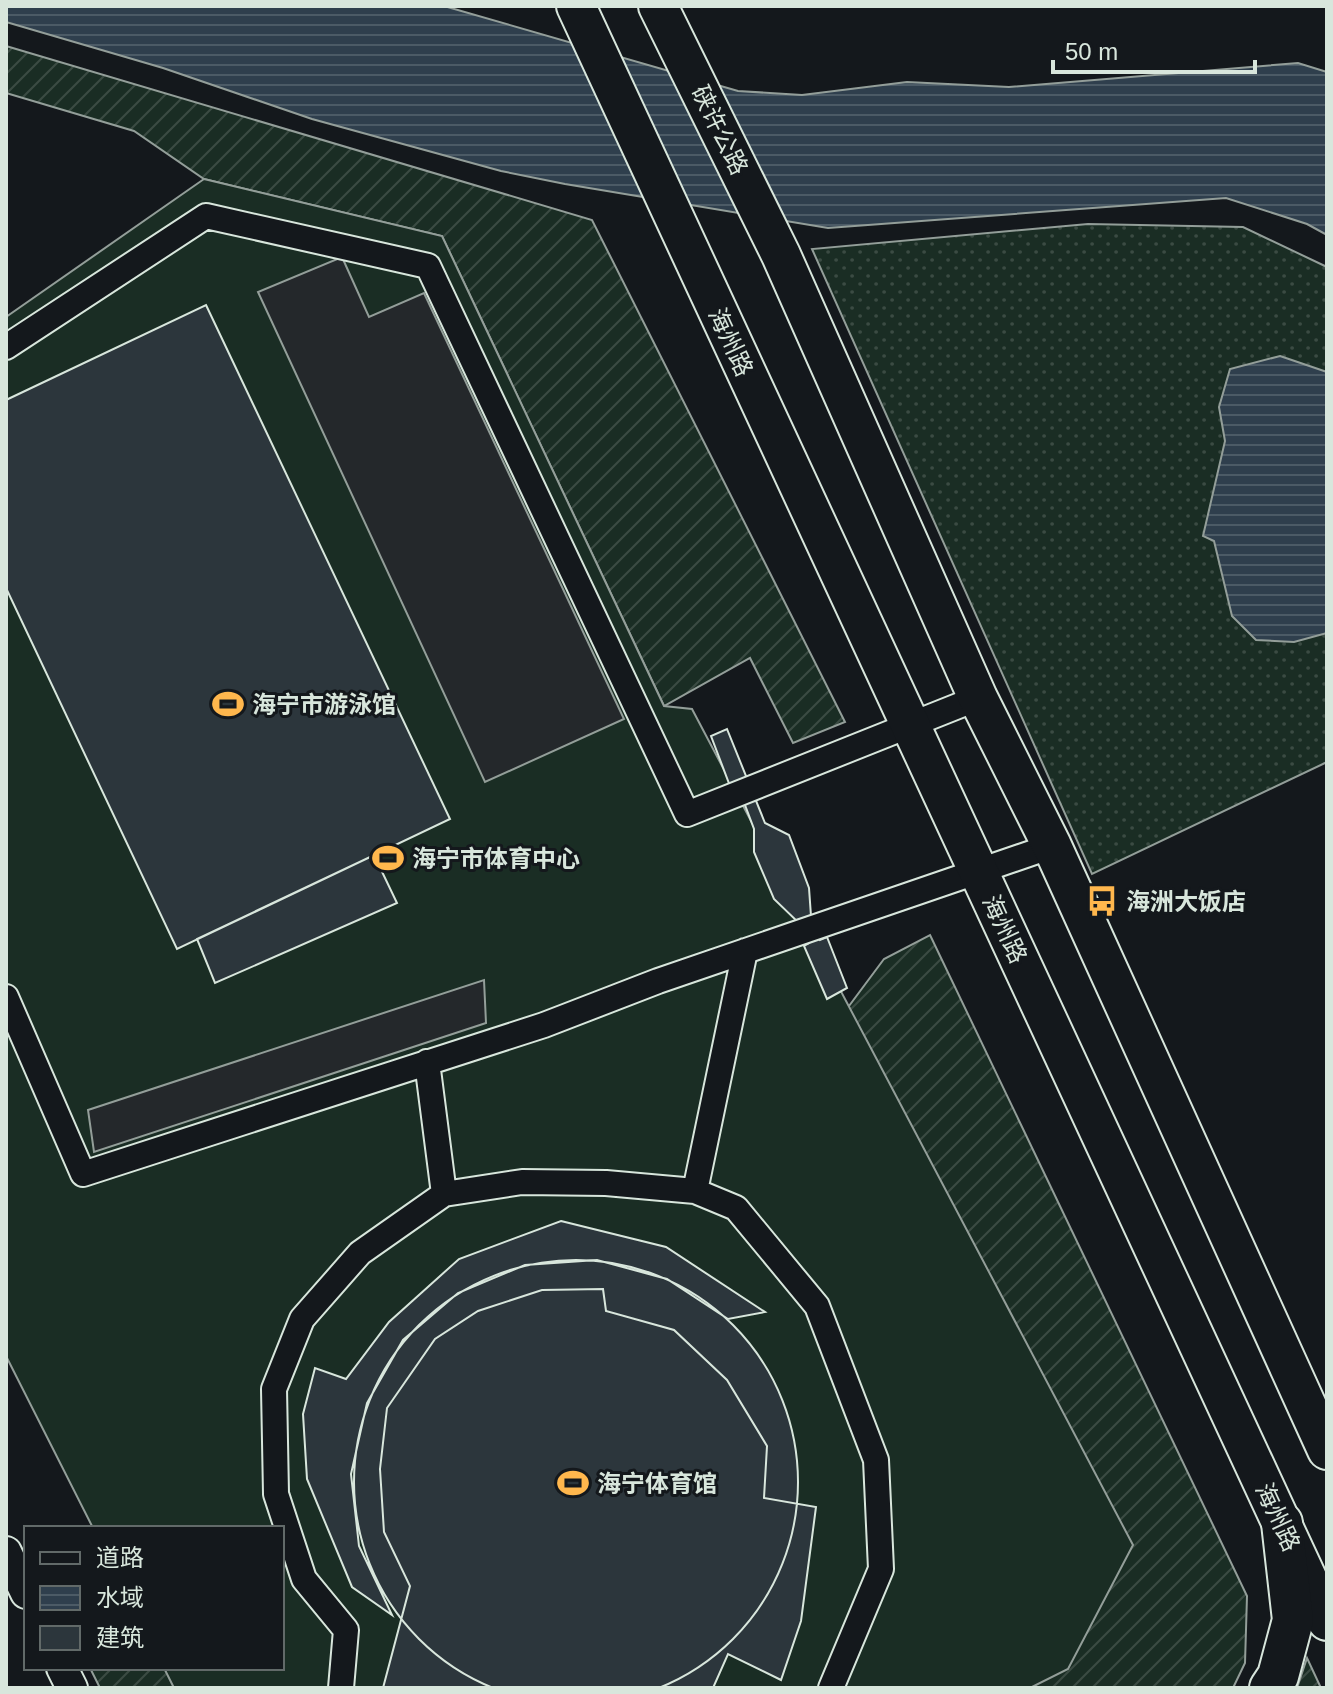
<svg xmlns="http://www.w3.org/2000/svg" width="1333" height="1694" viewBox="0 0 1333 1694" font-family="Helvetica,'Noto Sans SC',sans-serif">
	<defs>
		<pattern id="grass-dots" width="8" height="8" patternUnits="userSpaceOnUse" patternTransform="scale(2)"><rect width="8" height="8" fill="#1a2d24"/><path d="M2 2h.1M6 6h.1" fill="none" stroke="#3b4b43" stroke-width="1.8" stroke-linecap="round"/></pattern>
		<pattern id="garden-furrows" width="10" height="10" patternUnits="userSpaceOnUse" patternTransform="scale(2)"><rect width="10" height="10" fill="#1a2d24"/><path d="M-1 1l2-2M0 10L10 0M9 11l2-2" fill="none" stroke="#3b4b43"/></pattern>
		<pattern id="water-rules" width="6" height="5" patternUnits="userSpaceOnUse" patternTransform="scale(2)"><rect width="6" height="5" fill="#2f3f4d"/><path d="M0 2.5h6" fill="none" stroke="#4c5b66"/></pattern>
	</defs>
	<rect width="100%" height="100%" fill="#14181c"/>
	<path fill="url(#grass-dots)" stroke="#939e99" stroke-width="2" d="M 1088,224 L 1243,227 L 1327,267 L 1327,762 L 1092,874 L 812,249 Z"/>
	<path fill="url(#garden-furrows)" stroke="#939e99" stroke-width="2" d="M 6,46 L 592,220 L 845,722 L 793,743 L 750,658 L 664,706 L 442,236 L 204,179 L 134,131 L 6,93 Z
		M 930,935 L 1247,1596 L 1245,1663 L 1233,1688 L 894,1688 L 849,1006 L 884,959 Z
		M 1307,1658 L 1321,1688 L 1297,1688 Z
		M 90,1668 L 282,1668 L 286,1688 L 100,1688 Z"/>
	<path fill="#1a2d24" stroke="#939e99" stroke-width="2" d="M 204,179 L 442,236 L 664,706 L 692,709 L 1133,1545 L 1068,1669 L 1030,1688 L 174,1688 L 164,1668 L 282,1668 L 282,1528 L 93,1528 L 6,1356 L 6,317 Z"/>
	<path fill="#24282b" stroke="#939e99" stroke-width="2" d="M 342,257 L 369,317 L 424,293 L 624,719 L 485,782 L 258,292 Z
		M 484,980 L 486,1023 L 94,1152 L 88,1110 Z"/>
	<path fill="url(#water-rules)" stroke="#939e99" stroke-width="2" d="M 6,6 L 444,6 L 738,91 L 802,95 L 907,82 L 1009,87 L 1298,63 L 1327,72 L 1327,235 L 1307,224 L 1226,198 L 828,228 L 565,184 L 501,171 L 312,119 L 163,68 L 6,22 Z
		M 1280,356 L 1327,372 L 1327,633 L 1294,642 L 1256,640 L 1232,616 L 1214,541 L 1203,536 L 1225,441 L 1219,407 L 1230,369 Z"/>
	<path fill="#2c363c" stroke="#d8e6dc" stroke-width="2" d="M 206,305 L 450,819 L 177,949 L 6,588 L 6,400 Z
		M 727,729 L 765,823 L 789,835 L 809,888 L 811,916 L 820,940 L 827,937 L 847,988 L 827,999 L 804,946 L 809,943 L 799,923 L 774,899 L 754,852 L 754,829 L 737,784 L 730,786 L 711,736 Z
		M 374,855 L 397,903 L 215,983 L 197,939 Z
		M 561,1221 L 666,1247 L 765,1312 L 728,1319 L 667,1279 L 597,1260 L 525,1265 L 458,1293 L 403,1340 L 367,1403 L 351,1474 L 359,1546 L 392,1615 L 352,1587 L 307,1479 L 303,1414 L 315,1368 L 346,1379 L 389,1322 L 459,1259 Z
		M354 1482a222 222 0 1 1 444 0a222 222 0 1 1-444 0Z
		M 603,1289 L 606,1311 L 674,1330 L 727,1380 L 767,1446 L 764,1498 L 816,1507 L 801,1621 L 781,1680 L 728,1654 L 713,1688 L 383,1688 L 410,1586 L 384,1532 L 380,1469 L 387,1408 L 435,1339 L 478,1311 L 542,1290 Z"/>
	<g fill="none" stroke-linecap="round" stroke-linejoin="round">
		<defs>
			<path id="minor" d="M 6,347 L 206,216 L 428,266 L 687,814 L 978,698
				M 745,951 L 695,1191 L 736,1208 L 817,1306 L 876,1460 L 881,1569 L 831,1688
				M 6,997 L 83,1174 L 544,1025 L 658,981 L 1052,846
				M 444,1194 L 522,1182 L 606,1183 L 695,1191
				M 341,1688 L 346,1630 L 304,1579 L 276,1494 L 274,1389 L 302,1319 L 360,1253 L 444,1194 L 427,1062"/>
			<path id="tertiary" d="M 6,1552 L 26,1593
				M 62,1668 L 72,1688"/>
			<path id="primary" d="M 576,6 L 1327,1621
				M 658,6 L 781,255 L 978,698 L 1052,846 L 1327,1450"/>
			<path id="trunk" d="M 1270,1688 L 1278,1676 L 1293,1620 L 1282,1523"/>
		</defs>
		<use href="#minor" stroke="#d8e6dc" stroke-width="28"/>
		<use href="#tertiary" stroke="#d8e6dc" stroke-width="34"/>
		<use href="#primary" stroke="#d8e6dc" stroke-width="42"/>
		<use href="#trunk" stroke="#d8e6dc" stroke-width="44"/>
		<use href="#minor" stroke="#14181c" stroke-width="24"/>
		<use href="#tertiary" stroke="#14181c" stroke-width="30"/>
		<use href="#primary" stroke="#14181c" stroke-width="38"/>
		<use href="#trunk" stroke="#14181c" stroke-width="40"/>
	</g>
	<defs>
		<symbol id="stadium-bare" viewBox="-9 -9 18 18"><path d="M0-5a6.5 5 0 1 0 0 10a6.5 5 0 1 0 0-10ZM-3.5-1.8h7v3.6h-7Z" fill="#ffb74d" stroke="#14181c" stroke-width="2.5" paint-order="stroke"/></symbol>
		<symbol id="bus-bare" viewBox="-9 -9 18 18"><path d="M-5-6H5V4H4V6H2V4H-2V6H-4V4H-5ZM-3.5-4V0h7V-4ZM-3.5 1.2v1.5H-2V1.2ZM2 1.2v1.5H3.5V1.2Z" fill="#ffb74d" stroke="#14181c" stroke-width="2.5" paint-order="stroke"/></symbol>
	</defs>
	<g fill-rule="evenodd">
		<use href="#stadium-bare" x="206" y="682" width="44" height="44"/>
		<use href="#stadium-bare" x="366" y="836" width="44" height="44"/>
		<use href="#bus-bare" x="1080" y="879" width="44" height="44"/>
		<use href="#stadium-bare" x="551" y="1461" width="44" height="44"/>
	</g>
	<g text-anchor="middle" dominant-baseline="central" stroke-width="6" stroke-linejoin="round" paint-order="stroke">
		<g font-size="24" fill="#d8e6dc" stroke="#14181c">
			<text transform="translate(720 130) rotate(64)">硖许公路</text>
			<text transform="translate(731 342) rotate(65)">海州路</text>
			<text transform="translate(1005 929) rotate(65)">海州路</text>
			<text transform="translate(1278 1517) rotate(65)">海州路</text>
		</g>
		<g font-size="24" font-weight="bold" fill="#d8e6dc" stroke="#14181c" text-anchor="start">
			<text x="252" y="704">海宁市游泳馆</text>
			<text x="412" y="858">海宁市体育中心</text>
			<text x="1126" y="901">海洲大饭店</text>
			<text x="597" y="1483">海宁体育馆</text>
		</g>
	</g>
	<rect width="1333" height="1694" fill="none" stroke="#d8e6dc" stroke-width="16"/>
	<rect x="24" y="1526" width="260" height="144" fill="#14181c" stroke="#626a69" stroke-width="2"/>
	<rect x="40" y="1552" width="40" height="12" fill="#14181c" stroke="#626a69" stroke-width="2"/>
	<text x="96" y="1566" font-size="24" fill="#d8e6dc">道路</text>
	<rect x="40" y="1586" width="40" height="24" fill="url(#water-rules)" stroke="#626a69" stroke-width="2"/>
	<text x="96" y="1606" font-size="24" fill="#d8e6dc">水域</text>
	<rect x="40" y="1626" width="40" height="24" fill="#2c363c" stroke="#626a69" stroke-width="2"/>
	<text x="96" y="1646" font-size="24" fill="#d8e6dc">建筑</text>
	<path d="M1053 60v12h202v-12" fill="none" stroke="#d8e6dc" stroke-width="4"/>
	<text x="1065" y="60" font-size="24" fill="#d8e6dc" stroke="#14181c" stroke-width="6" paint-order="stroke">50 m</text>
</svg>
